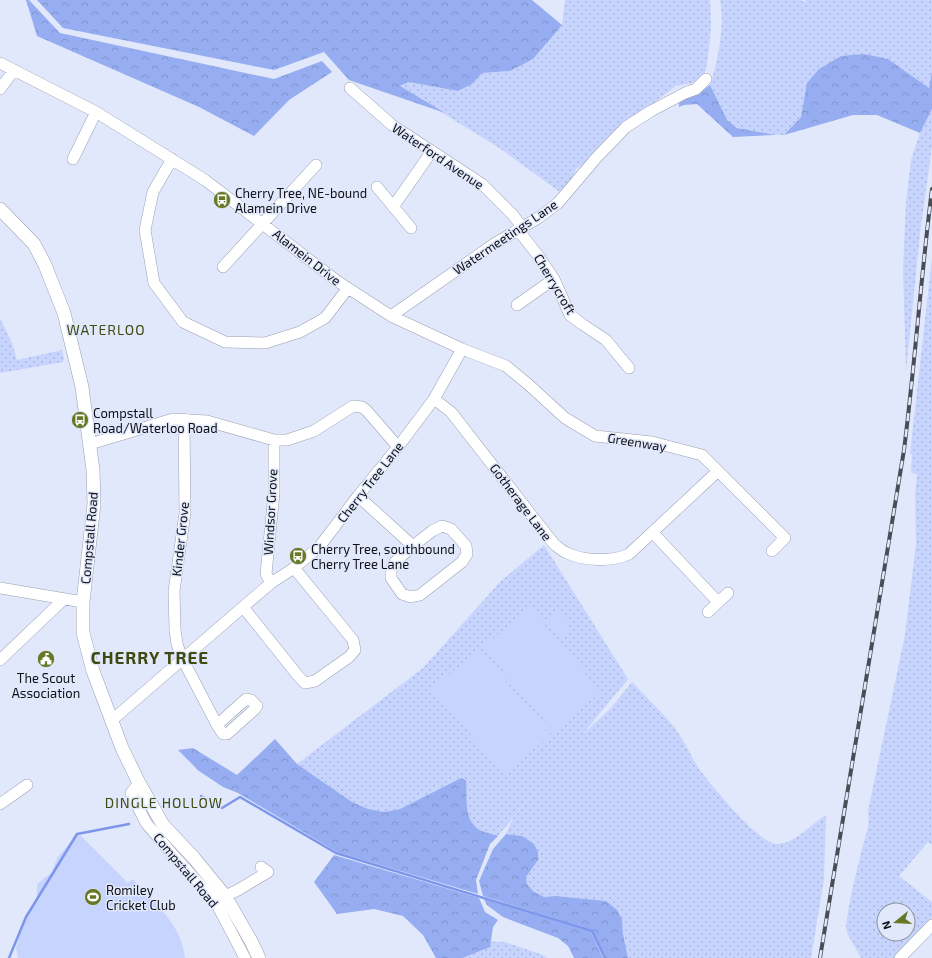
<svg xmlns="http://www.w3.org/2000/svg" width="932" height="958" viewBox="0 0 932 958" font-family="'Exo 2',sans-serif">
	<defs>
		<pattern id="green-dots" width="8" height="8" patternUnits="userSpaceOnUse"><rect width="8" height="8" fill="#c6d4fe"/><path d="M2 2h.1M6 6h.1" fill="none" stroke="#a9b5d9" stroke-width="1.8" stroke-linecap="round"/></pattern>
		<pattern id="forest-crowns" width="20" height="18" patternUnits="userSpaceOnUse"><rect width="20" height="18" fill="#96adf1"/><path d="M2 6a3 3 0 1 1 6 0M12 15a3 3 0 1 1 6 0" fill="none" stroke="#8094ce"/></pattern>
	</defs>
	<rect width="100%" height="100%" fill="#e1e8fb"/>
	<path fill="url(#green-dots)" fill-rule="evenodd" d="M 565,0 L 710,0 L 711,25 L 709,49 L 706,69 L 702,78 L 697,82 L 676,86 L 620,128 L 584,164 L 577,168 L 569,183 L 560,192 L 498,147 L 400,87 L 409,82 L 458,91 L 472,84 L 482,73 L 510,71 L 562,25 Z
		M 720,0 L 801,0 L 805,2 L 806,0 L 932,0 L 932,71 L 929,88 L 888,59 L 804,102 L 801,117 L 784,135 C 769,135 735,132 726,119 C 720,109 715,96 710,85 C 718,61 725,26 720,0 Z
		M 932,109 L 932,147 L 920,234 L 906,371 L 903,269 L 906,203 L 911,160 L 920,133 Z
		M 932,258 L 932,845 L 928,842 L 899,876 L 932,902 L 932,918 L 895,958 L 861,958 L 847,933 L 846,926 C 849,902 855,877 861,853 C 864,839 871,827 868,811 L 905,635 L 916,544 L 915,493 L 917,474 L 911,473 L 912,454 L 910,454 ZM 884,910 L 908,910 L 908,934 L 884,934 Z
		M 0,318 L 12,343 L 17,360 L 62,350 L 64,359 L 63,362 L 0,373 Z
		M 544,545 L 628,679 L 582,735 L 611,708 L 632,682 C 646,697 661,711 674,727 C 684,740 690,755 699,769 C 710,784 760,845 777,844 C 797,843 811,824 826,815 L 824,879 L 811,958 L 628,958 L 623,934 L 622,919 L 606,901 L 556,896 L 544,897 L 533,891 L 527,884 L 526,877 L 538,860 L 522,836 L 506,834 L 512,820 L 541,784 L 498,836 C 493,834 487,833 482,831 C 462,823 468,797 466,780 L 460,778 L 400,809 L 384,812 L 368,809 L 352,802 L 297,764 L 423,668 L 500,582 Z
		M 468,941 L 505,942 L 543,955 L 547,958 L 447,958 Z"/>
	<path fill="url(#forest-crowns)" d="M 26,0 L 29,0 L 60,33 L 274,79 L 322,61 L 332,72 L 289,100 L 254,136 L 199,107 L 37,36 Z
		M 37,0 L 532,0 L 562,25 L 533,59 L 510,71 L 482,73 L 472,84 L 458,91 L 409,82 L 400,86 L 445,113 L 349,80 L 324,52 L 274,70 L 63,28 Z
		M 864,54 L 888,59 L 929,88 L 932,71 L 932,109 L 920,133 L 877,115 L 853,115 L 784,135 L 801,117 L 807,83 L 819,69 L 841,56 Z
		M 710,85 L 727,120 L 737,128 L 775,135 L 733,137 L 697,104 L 684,105 L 679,107 L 679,99 L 703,90 Z
		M 275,739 L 297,764 L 352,802 L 368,809 L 384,812 L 400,809 L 461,778 L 466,780 C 468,797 462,822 482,831 C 487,833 493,834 498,836 L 490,844 L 476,880 L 478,894 L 337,852 L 238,793 L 223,787 L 199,771 L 178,750 L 193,748 L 237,775 Z
		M 506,834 L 522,836 L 534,844 L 538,852 L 538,860 L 526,877 L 527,884 L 533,891 L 544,897 L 556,896 L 606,901 L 617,910 L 622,919 L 623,934 L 628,958 L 606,958 L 592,930 L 483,896 L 479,881 L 493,849 Z
		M 334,855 L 479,898 L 485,912 L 498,920 L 493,927 L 490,947 L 462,958 L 436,958 L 423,935 L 403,916 L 374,909 L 337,914 L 314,882 Z
		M 484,899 L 591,932 L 603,958 L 574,958 L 568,946 L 558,938 L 503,917 L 487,905 Z"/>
	<path fill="#c6d4fe" d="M 530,607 L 601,692 L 554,732 L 483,647 Z
		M 559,610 L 572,630 L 560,638 L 546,618 Z
		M 479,649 L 551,735 L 504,774 L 432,689 Z
		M 80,835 L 128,883 L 133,879 C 154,903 182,924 185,958 L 18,958 L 16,948 L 20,933 L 29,912 L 37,900 L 37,884 L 52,872 L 57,858 L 76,836 Z"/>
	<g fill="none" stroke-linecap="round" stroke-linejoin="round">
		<path stroke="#7d96eb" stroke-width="2.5" d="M 201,796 L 222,808 L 240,797 L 336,853 L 592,931 L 605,958
			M 9,958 L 26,917 L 77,834 L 129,824"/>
		<defs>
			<path id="minor" d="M 0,63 L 96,112 L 205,180 L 337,281 L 391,316 L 462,349 L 506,366 L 529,385 L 565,418 L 595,436 L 652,442 L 702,455 L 785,538 L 772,551
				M 350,88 L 392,125 L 482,184 L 513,215 L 522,227
				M 0,89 L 14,70
				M 73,159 L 96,112
				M 172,159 L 153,192 L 145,230 L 154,283 L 183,322 L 225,342 L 265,343 L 300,332 L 325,318 L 348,288
				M 377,187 L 411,228
				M 393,207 L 432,151
				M 518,230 L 540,258 L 554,279 L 570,315 L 582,324 L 606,340 L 629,368
				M 223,267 L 316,165
				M 517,305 L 554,279
				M 391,316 L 494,244 L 538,218 L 558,203 L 597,157 L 626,127 L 651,111 L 685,93 L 696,89 L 706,79
				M 434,399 L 451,412 L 554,544 C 558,547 562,551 567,553 C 583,561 613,562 629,554 L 718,471
				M 184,419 L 185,513 L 174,591 L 175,629 L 177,644 L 182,658 L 217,725 L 246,699 L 251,700 L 257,706 L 255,709 L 227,734 L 223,734 L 217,725
				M 90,444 L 173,419 L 207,421 L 274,440 L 287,440 L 314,431 L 353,406 L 362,407 L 367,411 L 398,447
				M 358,496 L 413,546 L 432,531 L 442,526 L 451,529 L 466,546 L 467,554 L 462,562 L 420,595 L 411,597 L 402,594 L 391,578 L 391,569 L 395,562 L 413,546
				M 653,533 L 718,602
				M 271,583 L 266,574 L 274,493 L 274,440
				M 0,588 L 83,602
				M 243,607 L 299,677 L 305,683 L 315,681 L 349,657 L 355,650 L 353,640 L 294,568
				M 708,612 L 728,593
				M 0,660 L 64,599
				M 111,721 L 243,607 L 271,583 L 294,568 L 320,546 L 358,496 L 398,447 L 434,399 L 462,349
				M 139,783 L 131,793 L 146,823 L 174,856 L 215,901 L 245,958
				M 0,804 L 27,785
				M 225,896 L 238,890 L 268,872 L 261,867
				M 900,958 L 932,925"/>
			<path id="major" d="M 0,209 L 34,244 L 45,265 L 64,313 L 82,387 L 93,470 L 94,504 L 83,602 L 83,633 L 93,671 L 122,748 L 139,783 L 163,825 L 194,858 L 225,896 L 251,941 L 259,958"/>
		</defs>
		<use href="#minor" stroke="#9aa0b2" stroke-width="12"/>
		<use href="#major" stroke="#9aa0b2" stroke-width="14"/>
		<use href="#minor" stroke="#fff" stroke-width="11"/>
		<use href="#major" stroke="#fff" stroke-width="13"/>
		<defs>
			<path id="rail" d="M 820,958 L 904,450 C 915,363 921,276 932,189"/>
		</defs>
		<use href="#rail" stroke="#494d56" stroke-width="4"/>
		<use href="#rail" stroke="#e1e8fb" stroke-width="2.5" stroke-dasharray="8" stroke-linecap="butt"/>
	</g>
	<defs>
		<symbol id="bus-disc" viewBox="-11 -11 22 22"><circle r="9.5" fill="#677826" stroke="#e1e8fb"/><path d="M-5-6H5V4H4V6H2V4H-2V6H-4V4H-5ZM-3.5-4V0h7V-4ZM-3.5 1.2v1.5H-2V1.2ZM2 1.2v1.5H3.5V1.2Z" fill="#fff"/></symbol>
		<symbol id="civic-disc" viewBox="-11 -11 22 22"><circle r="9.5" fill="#677826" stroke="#e1e8fb"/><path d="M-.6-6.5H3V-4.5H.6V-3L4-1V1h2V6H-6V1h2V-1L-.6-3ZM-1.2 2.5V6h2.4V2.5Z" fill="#fff"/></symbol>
		<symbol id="stadium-disc" viewBox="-11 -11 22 22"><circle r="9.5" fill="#677826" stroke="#e1e8fb"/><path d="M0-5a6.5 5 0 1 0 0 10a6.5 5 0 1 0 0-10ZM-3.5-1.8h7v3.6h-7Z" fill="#fff"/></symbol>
	</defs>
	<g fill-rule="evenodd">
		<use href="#bus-disc" x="212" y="190" width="20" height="20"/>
		<use href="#bus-disc" x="70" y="410" width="20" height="20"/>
		<use href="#bus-disc" x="288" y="546" width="20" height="20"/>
		<use href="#civic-disc" x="36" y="649" width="20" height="20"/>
		<use href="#stadium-disc" x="83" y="887" width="20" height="20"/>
	</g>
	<g text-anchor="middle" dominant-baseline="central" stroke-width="3" stroke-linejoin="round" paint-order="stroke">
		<g font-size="13" fill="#0e1016" stroke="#e1e8fb">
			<text transform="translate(438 156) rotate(34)">Waterford Avenue</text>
			<text transform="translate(505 237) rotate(-34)">Watermeetings Lane</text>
			<text transform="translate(307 257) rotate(38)">Alamein Drive</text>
			<text transform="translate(555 284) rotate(59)">Cherrycroft</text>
			<text transform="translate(637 442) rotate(9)">Greenway</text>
			<text transform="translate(370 482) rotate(-52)">Cherry Tree Lane</text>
			<text transform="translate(521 502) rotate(53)">Gotherage Lane</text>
			<text transform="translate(270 512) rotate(-87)">Windsor Grove</text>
			<text transform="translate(89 538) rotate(-85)">Compstall Road</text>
			<text transform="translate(180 539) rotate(-84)">Kinder Grove</text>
			<text transform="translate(186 870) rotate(50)">Compstall Road</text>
		</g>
		<g font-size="13" fill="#0e1016" stroke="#e1e8fb" text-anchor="start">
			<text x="235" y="193">Cherry Tree, NE-bound<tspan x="235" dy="15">Alamein Drive</tspan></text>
			<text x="93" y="413">Compstall<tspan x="93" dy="15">Road/Waterloo Road</tspan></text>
			<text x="311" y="549">Cherry Tree, southbound<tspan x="311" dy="15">Cherry Tree Lane</tspan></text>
			<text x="46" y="678" text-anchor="middle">The Scout<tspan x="46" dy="15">Association</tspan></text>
			<text x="106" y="890">Romiley<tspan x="106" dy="15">Cricket Club</tspan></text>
		</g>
		<g font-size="14" letter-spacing="1" fill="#3f4a11" stroke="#e1e8fb">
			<text x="106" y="329">WATERLOO</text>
			<text x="164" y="802">DINGLE HOLLOW</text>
		</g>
		<g font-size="17" font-weight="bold" letter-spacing="1" fill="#3f4a11" stroke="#e1e8fb">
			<text x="150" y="657">CHERRY TREE</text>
		</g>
	</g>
	<g transform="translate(896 922) rotate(252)"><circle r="19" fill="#e1e8fb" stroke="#8d929f"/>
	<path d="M0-3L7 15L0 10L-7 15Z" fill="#677826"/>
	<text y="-6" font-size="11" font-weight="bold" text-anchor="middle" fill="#0e1016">N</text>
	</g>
</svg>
